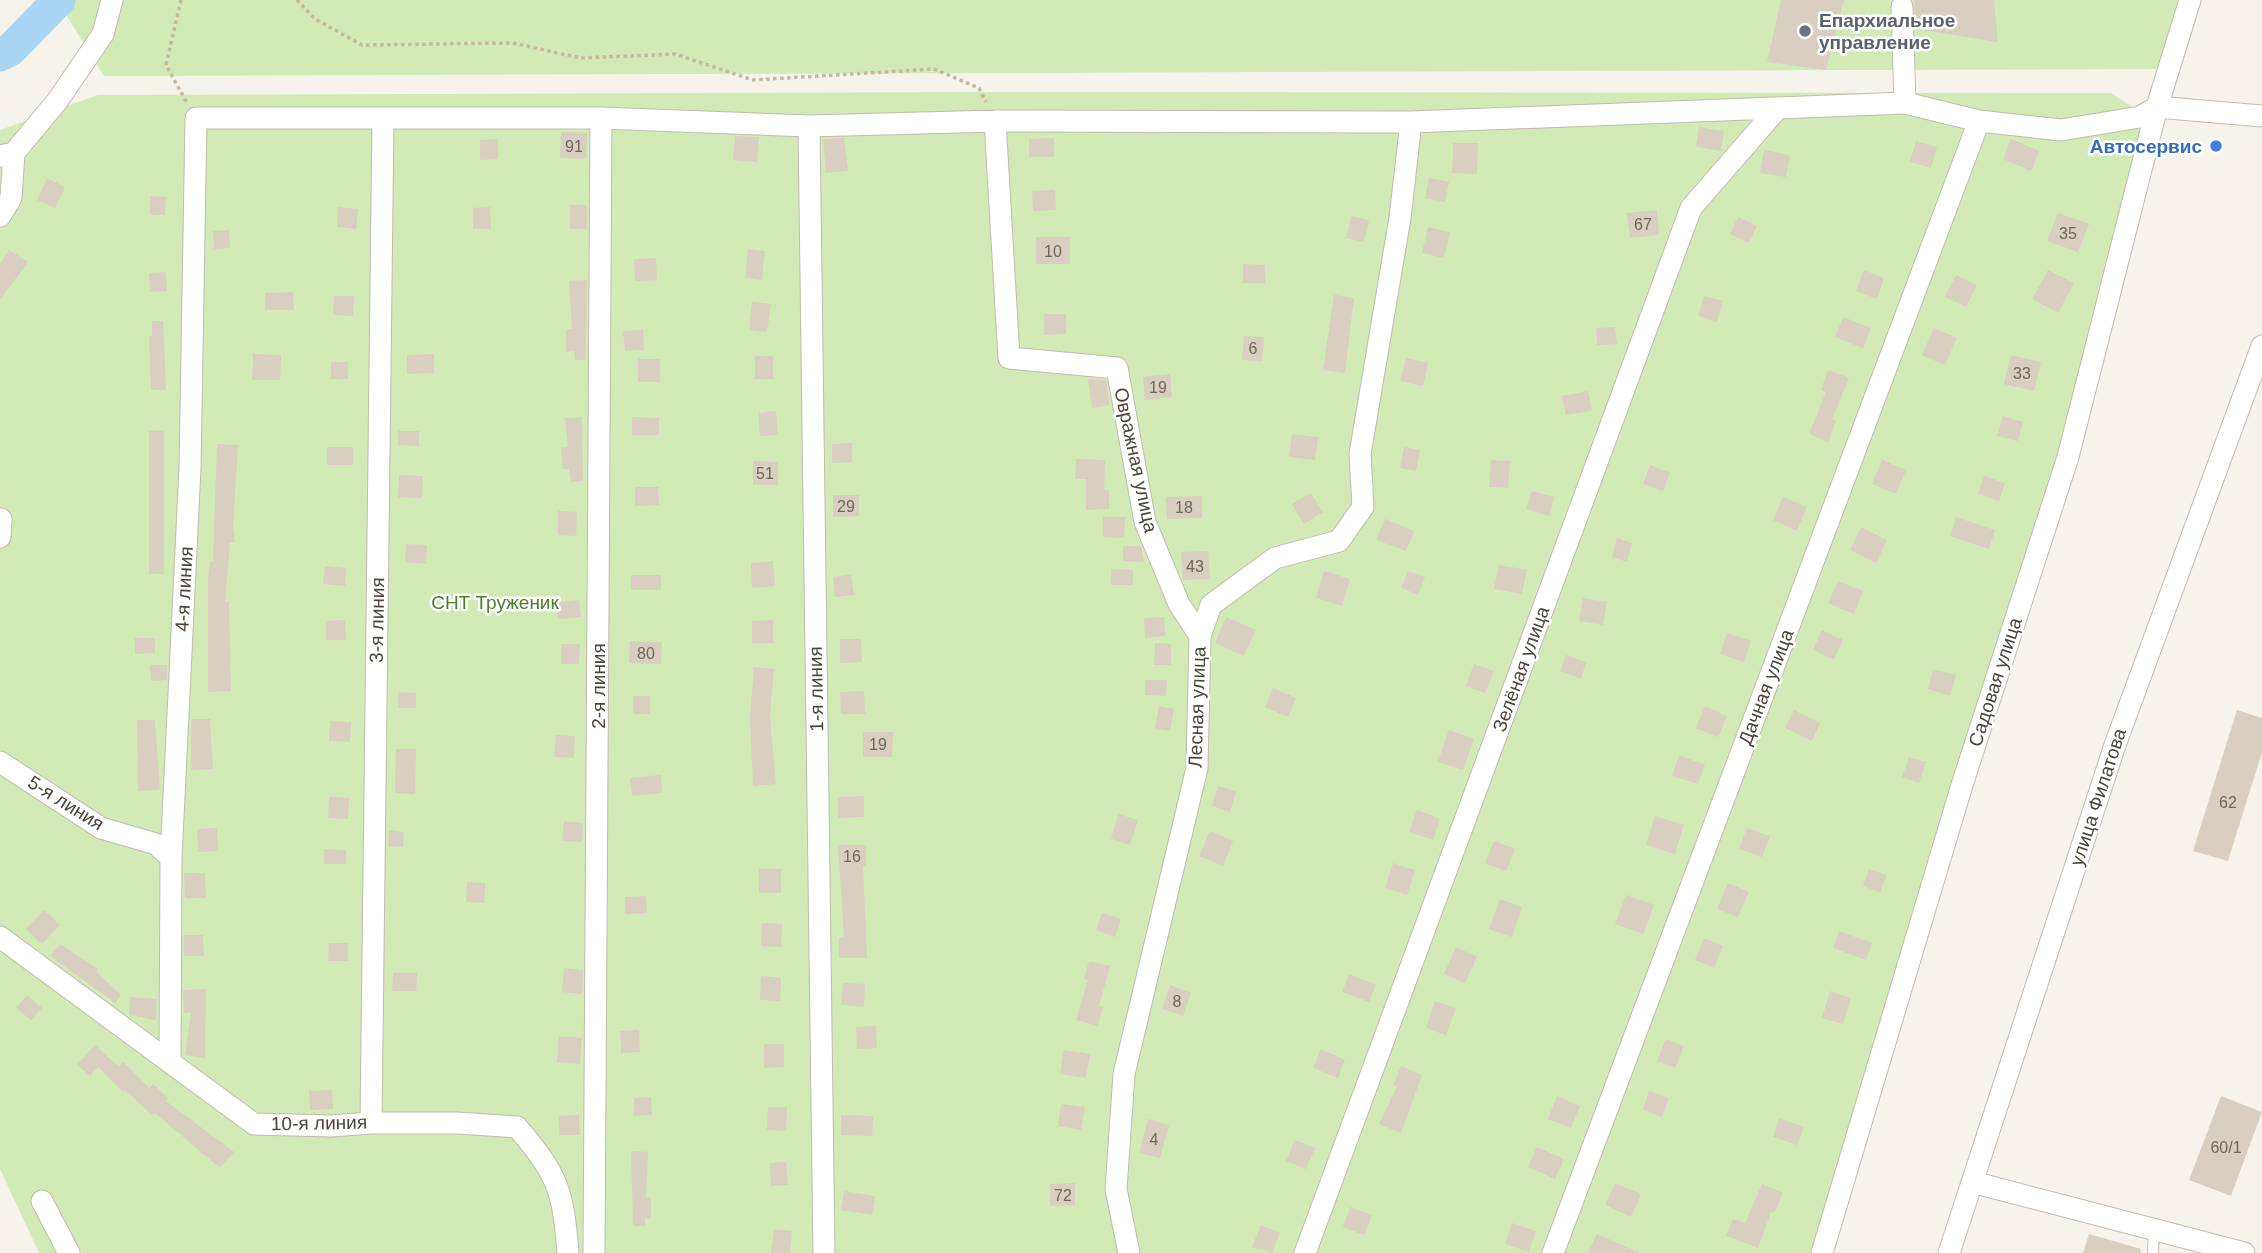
<svg xmlns="http://www.w3.org/2000/svg" width="2262" height="1253" viewBox="0 0 2262 1253" font-family="Helvetica,sans-serif">
	<rect width="100%" height="100%" fill="#f6f3ec"/>
	<path fill="#d2eab5" d="M 57,0 L 2186,0 L 2158,69 L 104,76 Z
		M 1004,92 L 2111,93 L 2161,126 L 1832,1253 L 39,1253 L 0,1169 L 0,130 L 98,95 Z"/>
	<g fill="none" stroke-linecap="round" stroke-linejoin="round">
		<path stroke="#a9d4f2" stroke-width="33" d="M 0,55 L 10,50 L 59,0"/>
	</g>
	<path fill="#d8cfc1" d="M 1781,0 L 1844,0 L 1826,70 L 1767,62 Z
		M 1914,0 L 1994,0 L 1998,42 L 1916,29 Z
		M 1699,127 L 1724,131 L 1721,151 L 1696,147 Z
		M 561,132 L 587,133 L 586,159 L 560,158 Z
		M 735,136 L 759,137 L 757,162 L 733,160 Z
		M 844,138 L 848,171 L 826,173 L 823,139 Z
		M 1054,138 L 1054,157 L 1029,157 L 1029,139 Z
		M 498,139 L 498,159 L 480,160 L 480,140 Z
		M 2011,139 L 2039,151 L 2031,171 L 2003,159 Z
		M 1916,141 L 1937,147 L 1931,168 L 1910,162 Z
		M 1453,143 L 1478,143 L 1477,174 L 1452,173 Z
		M 1764,150 L 1790,155 L 1786,177 L 1760,173 Z
		M 47,178 L 65,187 L 55,208 L 37,200 Z
		M 1429,178 L 1449,182 L 1445,202 L 1425,198 Z
		M 1055,190 L 1056,210 L 1033,211 L 1032,191 Z
		M 150,196 L 166,197 L 165,215 L 150,215 Z
		M 570,205 L 587,205 L 587,229 L 570,229 Z
		M 338,207 L 358,209 L 356,229 L 337,227 Z
		M 490,207 L 491,229 L 473,229 L 473,208 Z
		M 1657,210 L 1659,235 L 1630,238 L 1627,213 Z
		M 2058,213 L 2089,224 L 2078,252 L 2047,241 Z
		M 1351,216 L 1369,220 L 1364,242 L 1346,238 Z
		M 1738,217 L 1757,226 L 1749,243 L 1730,234 Z
		M 1428,227 L 1450,232 L 1444,258 L 1422,253 Z
		M 229,230 L 230,248 L 214,249 L 213,231 Z
		M 1036,237 L 1070,237 L 1070,264 L 1036,264 Z
		M 748,249 L 765,251 L 762,280 L 745,278 Z
		M 9,250 L 28,262 L 0,300 L 0,263 Z
		M 656,258 L 657,280 L 635,281 L 634,259 Z
		M 1243,264 L 1265,265 L 1265,283 L 1243,283 Z
		M 1864,270 L 1884,278 L 1877,299 L 1856,291 Z
		M 2048,270 L 2074,283 L 2058,313 L 2032,299 Z
		M 166,272 L 167,291 L 150,292 L 149,273 Z
		M 1956,275 L 1977,285 L 1966,307 L 1945,297 Z
		M 587,280 L 586,360 L 575,360 L 574,351 L 566,352 L 566,329 L 572,329 L 569,281 Z
		M 293,292 L 294,310 L 265,310 L 265,293 Z
		M 1334,295 L 1354,298 L 1345,373 L 1323,370 Z
		M 334,296 L 354,296 L 353,316 L 333,315 Z
		M 1704,296 L 1723,301 L 1717,322 L 1698,316 Z
		M 752,302 L 771,304 L 767,332 L 749,330 Z
		M 1044,314 L 1066,314 L 1066,334 L 1044,335 Z
		M 1843,317 L 1871,328 L 1863,348 L 1835,337 Z
		M 152,321 L 163,321 L 166,390 L 151,390 L 149,336 L 152,336 Z
		M 1615,327 L 1617,344 L 1597,345 L 1596,328 Z
		M 1934,328 L 1957,338 L 1945,365 L 1922,355 Z
		M 643,330 L 644,350 L 625,351 L 623,331 Z
		M 1244,336 L 1264,337 L 1262,361 L 1242,360 Z
		M 253,354 L 281,355 L 280,380 L 252,380 Z
		M 434,354 L 434,373 L 407,374 L 407,355 Z
		M 2011,355 L 2041,362 L 2034,391 L 2004,384 Z
		M 755,356 L 773,356 L 773,379 L 755,379 Z
		M 1406,358 L 1428,363 L 1423,386 L 1400,381 Z
		M 638,359 L 660,359 L 660,382 L 638,382 Z
		M 331,362 L 348,362 L 348,379 L 331,379 Z
		M 1828,370 L 1849,378 L 1832,419 L 1836,421 L 1828,442 L 1809,434 L 1826,392 L 1821,390 Z
		M 1170,374 L 1172,397 L 1145,400 L 1143,377 Z
		M 1088,379 L 1106,380 L 1110,405 L 1092,408 Z
		M 1588,391 L 1592,411 L 1566,415 L 1562,396 Z
		M 776,411 L 778,435 L 760,436 L 758,413 Z
		M 2003,416 L 2023,422 L 2018,441 L 1997,436 Z
		M 582,417 L 583,481 L 571,482 L 569,469 L 563,469 L 561,448 L 568,447 L 565,418 Z
		M 632,417 L 659,418 L 659,435 L 632,435 Z
		M 164,430 L 164,574 L 149,574 L 149,431 Z
		M 398,431 L 419,431 L 419,446 L 398,445 Z
		M 1292,434 L 1318,437 L 1315,460 L 1289,457 Z
		M 852,443 L 852,462 L 832,463 L 832,444 Z
		M 217,444 L 238,445 L 233,526 L 235,543 L 230,543 L 225,602 L 229,602 L 231,691 L 208,692 L 208,581 L 210,561 L 213,561 Z
		M 327,447 L 353,447 L 353,465 L 327,465 Z
		M 1404,447 L 1420,450 L 1416,471 L 1400,468 Z
		M 1076,459 L 1105,460 L 1104,490 L 1109,490 L 1109,509 L 1086,510 L 1086,479 L 1075,479 Z
		M 1491,460 L 1510,461 L 1508,488 L 1489,487 Z
		M 1882,460 L 1906,470 L 1896,494 L 1872,484 Z
		M 753,461 L 778,462 L 778,485 L 753,485 Z
		M 1650,465 L 1670,473 L 1663,491 L 1643,484 Z
		M 399,475 L 423,476 L 422,498 L 398,497 Z
		M 1984,476 L 2005,483 L 1999,501 L 1978,494 Z
		M 635,487 L 658,487 L 659,505 L 635,506 Z
		M 1532,491 L 1554,497 L 1549,516 L 1526,509 Z
		M 1311,493 L 1323,512 L 1304,524 L 1292,504 Z
		M 833,495 L 859,495 L 859,516 L 833,517 Z
		M 1202,496 L 1202,518 L 1167,519 L 1166,497 Z
		M 1783,497 L 1807,507 L 1797,531 L 1773,520 Z
		M 558,511 L 577,512 L 576,536 L 558,535 Z
		M 1103,517 L 1125,517 L 1124,538 L 1103,537 Z
		M 1956,517 L 1995,530 L 1989,549 L 1950,536 Z
		M 1385,519 L 1414,531 L 1406,551 L 1376,540 Z
		M 1861,527 L 1887,540 L 1876,563 L 1850,550 Z
		M 1617,538 L 1632,543 L 1627,562 L 1612,557 Z
		M 406,544 L 427,545 L 426,564 L 405,562 Z
		M 1123,546 L 1141,546 L 1144,562 L 1123,561 Z
		M 1208,551 L 1210,579 L 1183,580 L 1181,552 Z
		M 773,561 L 775,586 L 752,588 L 751,563 Z
		M 1499,565 L 1527,570 L 1522,594 L 1494,589 Z
		M 325,566 L 346,568 L 345,586 L 323,584 Z
		M 1111,569 L 1133,570 L 1133,585 L 1111,585 Z
		M 1324,571 L 1350,579 L 1342,606 L 1316,598 Z
		M 1408,571 L 1425,577 L 1418,595 L 1401,588 Z
		M 851,574 L 854,595 L 835,597 L 833,577 Z
		M 631,575 L 661,575 L 661,590 L 631,590 Z
		M 1838,581 L 1863,591 L 1854,614 L 1828,603 Z
		M 1583,598 L 1607,602 L 1603,625 L 1579,621 Z
		M 579,600 L 581,617 L 558,619 L 557,602 Z
		M 1164,617 L 1165,636 L 1145,638 L 1144,618 Z
		M 1226,617 L 1256,630 L 1244,656 L 1215,643 Z
		M 345,620 L 346,640 L 326,640 L 326,621 Z
		M 773,620 L 773,643 L 752,643 L 752,621 Z
		M 1822,630 L 1843,640 L 1834,660 L 1813,650 Z
		M 1727,633 L 1751,641 L 1744,662 L 1720,654 Z
		M 135,638 L 155,638 L 155,653 L 135,654 Z
		M 840,639 L 861,639 L 862,662 L 840,663 Z
		M 630,641 L 662,642 L 661,664 L 629,663 Z
		M 1155,643 L 1171,644 L 1171,665 L 1154,665 Z
		M 561,644 L 580,644 L 579,664 L 561,664 Z
		M 1566,655 L 1586,662 L 1581,679 L 1560,671 Z
		M 1474,664 L 1494,671 L 1485,693 L 1466,686 Z
		M 150,665 L 167,665 L 167,680 L 151,681 Z
		M 754,667 L 774,669 L 770,716 L 776,784 L 753,786 L 750,718 Z
		M 1933,669 L 1956,675 L 1950,696 L 1928,689 Z
		M 1145,680 L 1167,680 L 1166,696 L 1145,695 Z
		M 1273,688 L 1296,698 L 1288,717 L 1265,707 Z
		M 864,691 L 865,714 L 841,714 L 840,692 Z
		M 398,692 L 416,693 L 416,708 L 398,708 Z
		M 633,696 L 650,696 L 650,714 L 633,714 Z
		M 1159,706 L 1174,709 L 1170,731 L 1155,728 Z
		M 1705,706 L 1727,716 L 1718,737 L 1696,728 Z
		M 1794,710 L 1820,723 L 1812,741 L 1785,728 Z
		M 2237,710 L 2262,718 L 2262,752 L 2228,861 L 2193,851 Z
		M 191,719 L 210,719 L 213,769 L 191,770 Z
		M 137,720 L 155,720 L 160,790 L 138,791 Z
		M 330,721 L 351,722 L 350,742 L 329,741 Z
		M 1449,730 L 1474,739 L 1463,770 L 1438,762 Z
		M 863,732 L 893,732 L 892,757 L 863,757 Z
		M 556,735 L 575,736 L 574,758 L 554,757 Z
		M 396,749 L 416,749 L 415,794 L 395,793 Z
		M 1679,756 L 1705,764 L 1698,784 L 1672,776 Z
		M 1909,757 L 1926,762 L 1919,783 L 1902,777 Z
		M 661,775 L 662,793 L 632,796 L 630,778 Z
		M 1218,786 L 1236,791 L 1230,812 L 1212,806 Z
		M 864,796 L 864,817 L 838,818 L 838,797 Z
		M 329,797 L 349,798 L 348,819 L 328,818 Z
		M 1417,810 L 1440,819 L 1433,840 L 1409,832 Z
		M 1118,814 L 1138,820 L 1130,845 L 1111,839 Z
		M 1655,816 L 1684,825 L 1675,854 L 1646,845 Z
		M 564,821 L 583,823 L 582,842 L 562,841 Z
		M 217,828 L 218,851 L 198,852 L 197,829 Z
		M 1747,828 L 1770,836 L 1762,857 L 1739,849 Z
		M 389,830 L 404,832 L 403,847 L 388,846 Z
		M 1210,831 L 1233,841 L 1223,866 L 1199,856 Z
		M 1494,841 L 1515,849 L 1506,871 L 1485,863 Z
		M 838,845 L 866,845 L 866,866 L 863,866 L 867,958 L 839,958 L 839,938 L 844,938 Z
		M 324,849 L 346,850 L 346,864 L 324,864 Z
		M 1393,863 L 1415,870 L 1407,895 L 1385,888 Z
		M 759,869 L 781,869 L 781,893 L 759,893 Z
		M 1869,869 L 1887,875 L 1880,892 L 1863,886 Z
		M 184,873 L 205,873 L 206,898 L 185,898 Z
		M 467,882 L 485,883 L 484,903 L 466,902 Z
		M 1728,883 L 1749,892 L 1738,917 L 1717,909 Z
		M 1626,895 L 1654,905 L 1643,934 L 1615,924 Z
		M 646,896 L 647,913 L 625,914 L 625,897 Z
		M 1500,899 L 1522,907 L 1512,937 L 1489,929 Z
		M 44,910 L 60,925 L 42,944 L 26,929 Z
		M 1102,913 L 1121,919 L 1115,937 L 1096,930 Z
		M 762,923 L 782,924 L 781,947 L 761,946 Z
		M 1839,931 L 1872,943 L 1866,960 L 1833,948 Z
		M 184,935 L 203,935 L 204,956 L 184,956 Z
		M 1704,938 L 1723,946 L 1714,968 L 1695,960 Z
		M 329,943 L 348,943 L 348,961 L 328,961 Z
		M 60,944 L 98,969 L 96,972 L 121,995 L 115,1003 L 50,956 Z
		M 1456,947 L 1477,957 L 1465,983 L 1444,974 Z
		M 1089,961 L 1110,966 L 1099,1006 L 1103,1007 L 1098,1026 L 1076,1020 L 1088,980 L 1084,979 Z
		M 564,968 L 583,970 L 582,994 L 562,992 Z
		M 393,973 L 417,973 L 416,991 L 392,991 Z
		M 1349,974 L 1376,985 L 1369,1002 L 1342,992 Z
		M 761,976 L 781,978 L 780,1001 L 760,1000 Z
		M 843,983 L 865,984 L 864,1007 L 841,1005 Z
		M 1170,985 L 1191,993 L 1183,1016 L 1162,1009 Z
		M 206,989 L 205,1058 L 185,1055 L 191,1012 L 184,1013 L 183,990 Z
		M 1830,991 L 1851,998 L 1843,1024 L 1822,1018 Z
		M 27,995 L 42,1008 L 31,1020 L 16,1008 Z
		M 130,997 L 157,999 L 156,1020 L 129,1015 Z
		M 1435,1001 L 1456,1008 L 1446,1035 L 1426,1028 Z
		M 876,1026 L 877,1048 L 857,1049 L 856,1027 Z
		M 639,1030 L 640,1052 L 621,1053 L 620,1031 Z
		M 559,1036 L 582,1038 L 580,1064 L 557,1062 Z
		M 1666,1039 L 1684,1046 L 1675,1068 L 1657,1061 Z
		M 764,1044 L 784,1044 L 784,1067 L 764,1068 Z
		M 95,1045 L 119,1067 L 123,1062 L 149,1088 L 153,1084 L 168,1098 L 166,1101 L 234,1152 L 220,1168 L 155,1113 L 152,1115 L 125,1090 L 123,1092 L 98,1067 L 90,1076 L 77,1065 Z
		M 1321,1049 L 1345,1060 L 1338,1078 L 1313,1068 Z
		M 1064,1050 L 1090,1054 L 1086,1078 L 1060,1074 Z
		M 1401,1066 L 1422,1075 L 1401,1133 L 1379,1124 L 1397,1086 L 1393,1085 Z
		M 332,1090 L 333,1109 L 310,1110 L 309,1091 Z
		M 1649,1091 L 1669,1098 L 1662,1117 L 1643,1110 Z
		M 1557,1096 L 1580,1106 L 1571,1128 L 1548,1119 Z
		M 2221,1096 L 2262,1112 L 2231,1196 L 2189,1180 Z
		M 651,1097 L 652,1115 L 634,1116 L 634,1098 Z
		M 1061,1104 L 1085,1107 L 1081,1130 L 1058,1126 Z
		M 768,1107 L 787,1107 L 786,1131 L 767,1130 Z
		M 579,1115 L 580,1135 L 559,1135 L 559,1116 Z
		M 841,1115 L 873,1116 L 872,1136 L 841,1135 Z
		M 1779,1118 L 1804,1127 L 1797,1145 L 1773,1137 Z
		M 1148,1119 L 1169,1125 L 1160,1158 L 1139,1153 Z
		M 1295,1140 L 1315,1148 L 1306,1169 L 1286,1161 Z
		M 1537,1147 L 1564,1159 L 1555,1179 L 1528,1167 Z
		M 631,1151 L 648,1152 L 646,1197 L 651,1197 L 651,1219 L 645,1219 L 645,1226 L 633,1226 Z
		M 786,1162 L 788,1185 L 771,1186 L 770,1163 Z
		M 1075,1183 L 1075,1205 L 1050,1206 L 1050,1184 Z
		M 1615,1183 L 1641,1194 L 1631,1217 L 1605,1205 Z
		M 1762,1184 L 1783,1193 L 1774,1213 L 1771,1212 L 1758,1248 L 1726,1236 L 1733,1219 L 1745,1223 Z
		M 844,1191 L 875,1196 L 872,1215 L 841,1210 Z
		M 1350,1207 L 1372,1215 L 1364,1235 L 1343,1227 Z
		M 1512,1223 L 1536,1231 L 1529,1252 L 1505,1244 Z
		M 1261,1225 L 1280,1233 L 1272,1253 L 1252,1247 Z
		M 774,1229 L 792,1231 L 790,1253 L 771,1253 Z
		M 1597,1234 L 1640,1253 L 1588,1253 Z
		M 2089,1234 L 2141,1249 L 2140,1253 L 2083,1253 Z"/>
	<g fill="none" stroke-linecap="round" stroke-linejoin="round">
		<defs>
			<path id="service" d="M 2153,1253 L 2154,1230"/>
			<path id="minor" d="M 1902,7 L 1905,103 L 1979,121 L 2061,130 L 2140,117 L 2157,107 L 2262,116
				M 995,121 L 1009,358 L 1117,368 L 1145,522 L 1179,604 L 1200,636
				M 809,126 L 824,1253
				M 0,156 L 14,153 L 58,100 L 103,34 L 112,0
				M 0,216 L 11,198 L 14,153
				M 0,537 L 1,519
				M 0,762 L 101,828 L 156,844 L 171,858
				M 0,937 L 254,1124 L 331,1126 L 371,1123 L 457,1123 L 517,1127 C 558,1175 563,1190 568,1253
				M 170,1061 L 171,858 L 190,468 L 196,118 L 601,118 L 809,126 L 995,121 L 1411,122 L 1905,103
				M 371,1123 L 383,118
				M 1972,1182 L 2244,1253
				M 42,1201 L 69,1253
				M 594,1253 L 601,118
				M 1129,1253 L 1116,1189 L 1124,1074 L 1197,768 L 1200,636 L 1211,605 L 1275,558 L 1339,541 L 1363,507 L 1360,454 L 1400,218 L 1411,122
				M 1305,1253 L 1691,208 L 1777,109
				M 1553,1253 L 1979,121
				M 1822,1253 L 1962,785 L 2068,457 L 2157,107 L 2190,0
				M 1949,1253 L 2115,745 L 2262,346"/>
		</defs>
		<use href="#service" stroke="#c2bbae" stroke-width="12"/>
		<use href="#minor" stroke="#c2bbae" stroke-width="23"/>
		<path stroke="#c4b79f" stroke-width="3.5" stroke-dasharray="3.5 3.5" stroke-linecap="butt" d="M 181,0 L 166,65 L 187,103
			M 297,0 L 315,19 L 362,45 L 513,43 L 580,58 L 675,54 L 753,80 L 934,69 L 979,88 L 986,102"/>
		<use href="#service" stroke="#fff" stroke-width="10"/>
		<use href="#minor" stroke="#fff" stroke-width="21"/>
	</g>
	<circle fill="#6b7280" stroke="#fff" stroke-width="2.5" cx="1805" cy="31" r="7"/>
	<circle fill="#3f7fe0" stroke="#fff" stroke-width="2.5" cx="2216" cy="146" r="7"/>
	<g text-anchor="middle" dominant-baseline="central" stroke-width="5" stroke-linejoin="round" paint-order="stroke">
		<g font-size="16" fill="#6e675b">
			<text x="574" y="146">91</text>
			<text x="1643" y="224">67</text>
			<text x="2068" y="233">35</text>
			<text x="1053" y="251">10</text>
			<text x="1253" y="348">6</text>
			<text x="2022" y="373">33</text>
			<text x="1158" y="387">19</text>
			<text x="765" y="473">51</text>
			<text x="846" y="506">29</text>
			<text x="1184" y="507">18</text>
			<text x="1195" y="566">43</text>
			<text x="646" y="653">80</text>
			<text x="878" y="744">19</text>
			<text x="2228" y="802">62</text>
			<text x="852" y="856">16</text>
			<text x="1177" y="1001">8</text>
			<text x="1154" y="1139">4</text>
			<text x="2226" y="1147">60/1</text>
			<text x="1063" y="1195">72</text>
		</g>
		<g font-size="19" font-weight="bold" fill="#5b616d" stroke="#fff" text-anchor="start">
			<text x="1819" y="20">Епархиальное<tspan x="1819" dy="22">управление</tspan></text>
		</g>
		<g font-size="19" font-weight="bold" fill="#366cbe" stroke="#fff" text-anchor="end">
			<text x="2202" y="146">Автосервис</text>
		</g>
		<g font-size="19" fill="#4b4439" stroke="#fff">
			<text transform="translate(1136 460) rotate(78)">Овражная улица</text>
			<text transform="translate(184 589) rotate(-87)">4-я линия</text>
			<text transform="translate(377 620) rotate(-89)">3-я линия</text>
			<text transform="translate(1521 669) rotate(-70)">Зелёная улица</text>
			<text transform="translate(1995 682) rotate(-72)">Садовая улица</text>
			<text transform="translate(598 686) rotate(-90)">2-я линия</text>
			<text transform="translate(1766 687) rotate(-69)">Дачная улица</text>
			<text transform="translate(816 689) rotate(-91)">1-я линия</text>
			<text transform="translate(1197 707) rotate(-88)">Лесная улица</text>
			<text transform="translate(2098 797) rotate(-72)">улица Филатова</text>
			<text transform="translate(66 803) rotate(32)">5-я линия</text>
			<text transform="translate(319 1123) rotate(-1)">10-я линия</text>
		</g>
		<g font-size="19" fill="#4a7f2a" stroke="#fff">
			<text x="495" y="602">СНТ Труженик</text>
		</g>
	</g>
</svg>
